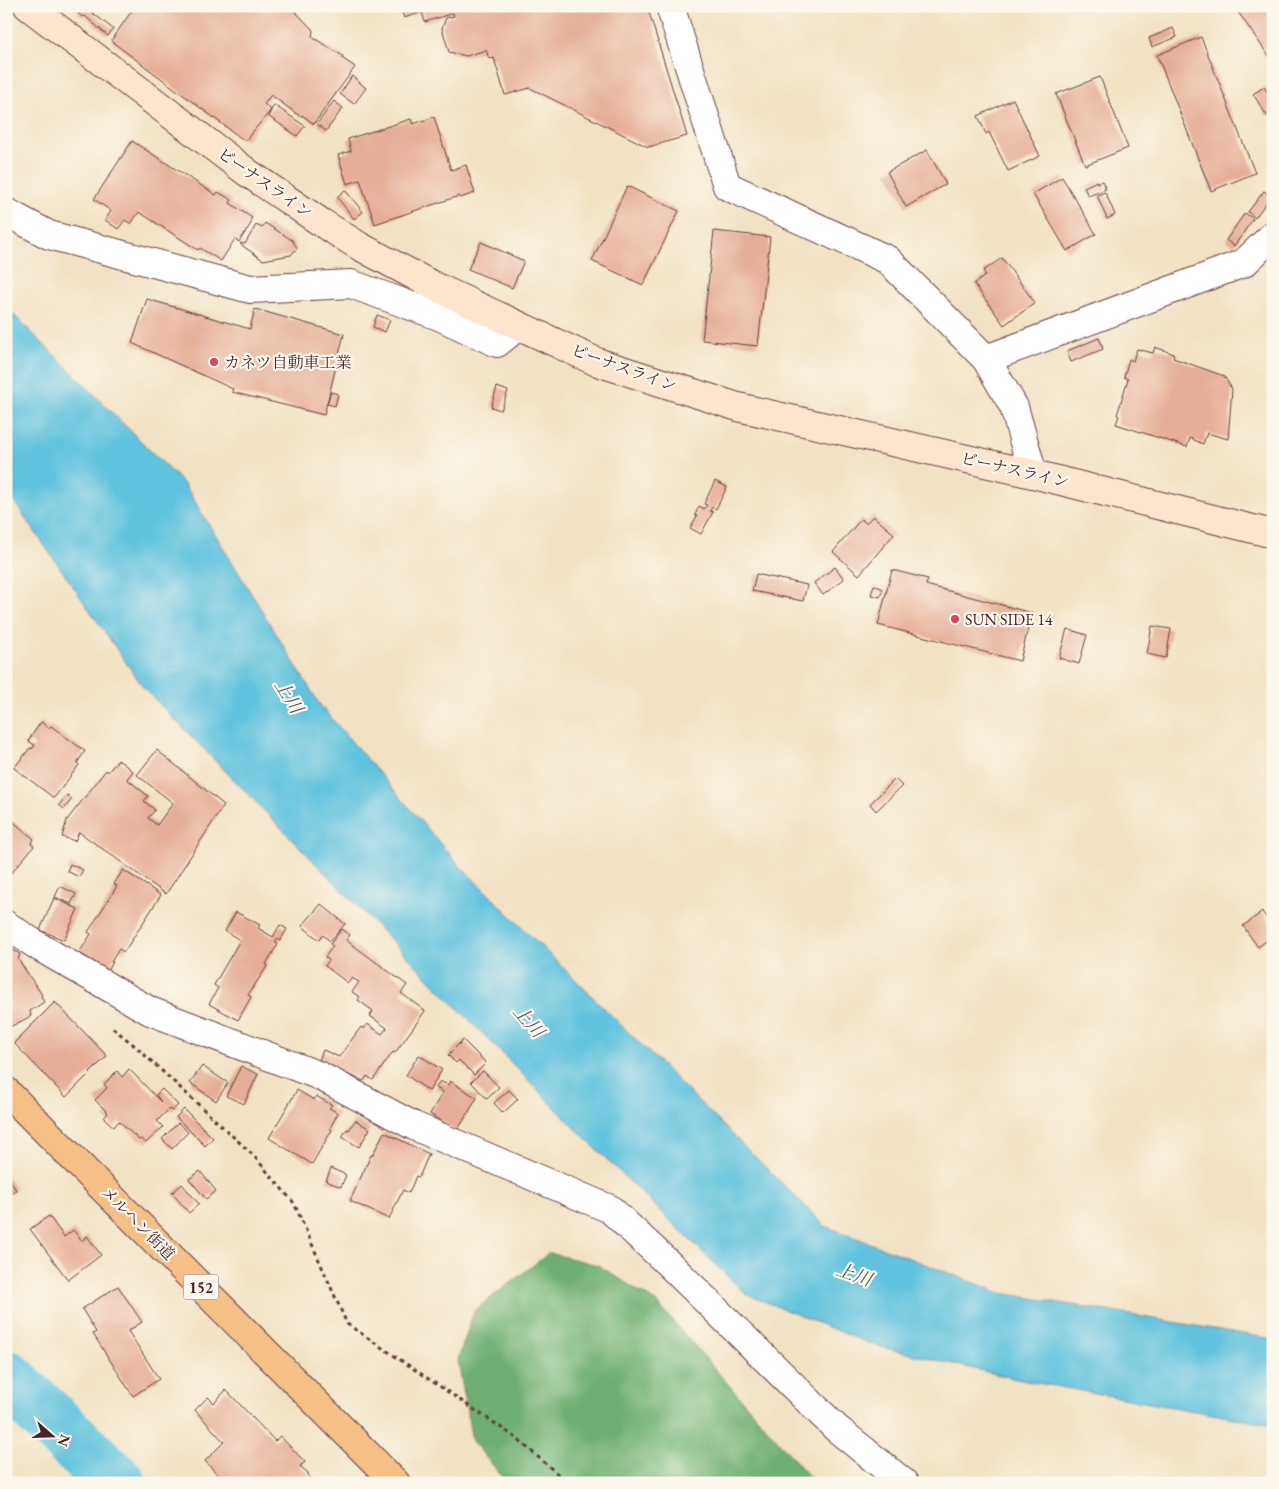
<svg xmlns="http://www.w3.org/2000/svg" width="1279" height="1489" viewBox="0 0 1279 1489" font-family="'EB Garamond','Noto Serif JP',serif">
	<rect width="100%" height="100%" fill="#fbf7ec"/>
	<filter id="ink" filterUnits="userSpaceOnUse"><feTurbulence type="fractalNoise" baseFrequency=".02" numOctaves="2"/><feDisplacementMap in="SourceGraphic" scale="10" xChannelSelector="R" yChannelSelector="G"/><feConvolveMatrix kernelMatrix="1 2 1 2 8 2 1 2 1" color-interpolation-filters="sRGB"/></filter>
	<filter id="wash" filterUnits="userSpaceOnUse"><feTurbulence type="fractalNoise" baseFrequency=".0096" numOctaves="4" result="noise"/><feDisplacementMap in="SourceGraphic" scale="20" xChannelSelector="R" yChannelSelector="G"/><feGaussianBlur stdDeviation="1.12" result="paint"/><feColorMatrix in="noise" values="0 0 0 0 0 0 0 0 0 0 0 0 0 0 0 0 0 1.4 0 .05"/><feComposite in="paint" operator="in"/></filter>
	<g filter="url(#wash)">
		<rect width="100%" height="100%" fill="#f2e2c4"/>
		<path fill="#6eb073" stroke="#5c684f" d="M 549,1253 L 598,1265 L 656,1302 L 815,1483 L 508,1483 L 472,1441 L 458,1360 L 474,1311 Z"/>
		<path fill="#60c2de" stroke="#557084" d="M 6,307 L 184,484 L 320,705 L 459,865 L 825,1226 L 1001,1293 L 1273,1339 L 1273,1425 L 1021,1380 L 873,1345 L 746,1294 L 590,1143 L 143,687 L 6,490 Z"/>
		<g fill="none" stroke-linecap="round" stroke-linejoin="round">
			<path stroke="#60c2de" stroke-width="58" d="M 6,1378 L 117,1483"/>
		</g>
		<g id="blocks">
			<path fill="#e6ae96" d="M 77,6 L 94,6 L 90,11 L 113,29 L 108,36 L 85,16 L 82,17 L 78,13 Z
				M 135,6 L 290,6 L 313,30 L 312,37 L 343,56 L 342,58 L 355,67 L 314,124 L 302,115 L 301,117 L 271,95 L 264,104 L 271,110 L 245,141 L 111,41 Z
				M 400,6 L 647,6 L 687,136 L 648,147 L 530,88 L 505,95 L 494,58 L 489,59 L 486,50 L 466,56 L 449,52 L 442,28 L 446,18 L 454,16 L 453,13 L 425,22 L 422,12 L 404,18 Z
				M 1234,6 L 1273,6 L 1273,62 Z
				M 1173,28 L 1177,37 L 1152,47 L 1149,38 Z
				M 1201,37 L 1255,173 L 1211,191 L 1157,55 Z
				M 352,76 L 366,88 L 354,104 L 340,94 Z
				M 1100,77 L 1128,148 L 1085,165 L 1056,94 Z
				M 1264,87 L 1273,100 L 1273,113 L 1267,116 L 1253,94 Z
				M 1013,99 L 1040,156 L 1008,171 L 989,132 L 986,134 L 978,116 Z
				M 334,101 L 343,108 L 326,131 L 317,124 Z
				M 274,105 L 305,126 L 297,136 L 268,116 Z
				M 434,117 L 451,170 L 466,165 L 475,193 L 460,198 L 459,196 L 375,224 L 360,180 L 347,184 L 338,155 L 351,151 L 348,139 L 411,119 L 413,124 Z
				M 132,141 L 216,195 L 218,192 L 232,200 L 230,203 L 252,218 L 250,220 L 252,222 L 239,242 L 235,239 L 221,261 L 200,248 L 198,250 L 139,212 L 131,224 L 125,220 L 118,229 L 105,220 L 111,211 L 94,199 Z
				M 927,150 L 946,184 L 906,207 L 887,172 Z
				M 1062,177 L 1096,234 L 1067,251 L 1033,194 Z
				M 1097,181 L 1097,183 L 1102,181 L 1106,189 L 1088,196 L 1084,187 Z
				M 627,186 L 679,211 L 643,285 L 592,261 Z
				M 345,190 L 363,212 L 354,219 L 337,197 Z
				M 1264,191 L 1271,196 L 1255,218 L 1248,212 Z
				M 1105,192 L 1115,215 L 1107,219 L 1097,195 Z
				M 1245,213 L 1253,219 L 1234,246 L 1226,240 Z
				M 265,223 L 292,240 L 297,248 L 291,255 L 263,260 L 240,244 L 241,243 L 245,244 L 256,225 L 262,228 Z
				M 714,231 L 770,237 L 758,346 L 702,340 Z
				M 481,242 L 524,261 L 512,288 L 468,269 Z
				M 1002,258 L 1035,303 L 1004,325 L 974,284 L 986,275 L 983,271 Z
				M 147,299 L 250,329 L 255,309 L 344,334 L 324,415 L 232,392 L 233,389 L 132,343 Z
				M 377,315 L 390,320 L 385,332 L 373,327 Z
				M 1099,338 L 1103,349 L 1071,362 L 1067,351 Z
				M 1155,347 L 1174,354 L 1173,358 L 1224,376 L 1232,389 L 1228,439 L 1207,433 L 1203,444 L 1190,438 L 1187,447 L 1116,424 L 1119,416 L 1117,415 L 1128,379 L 1124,377 L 1129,359 L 1133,361 L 1137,349 L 1153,353 Z
				M 497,387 L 508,391 L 501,410 L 491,407 Z
				M 331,392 L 338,394 L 335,406 L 327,404 Z
				M 715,481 L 727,487 L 716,509 L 712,507 L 710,511 L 713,512 L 701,534 L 690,528 L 697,516 L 695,515 L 699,506 L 704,509 L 707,505 L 704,504 Z
				M 873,516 L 894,534 L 859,575 L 833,552 L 861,519 L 866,523 Z
				M 835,567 L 844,579 L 823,595 L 814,583 Z
				M 892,570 L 928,579 L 926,585 L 1032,613 L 1020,661 L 878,625 Z
				M 756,574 L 807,585 L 803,601 L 752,591 Z
				M 874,585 L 883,589 L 880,597 L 871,595 Z
				M 1152,626 L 1171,629 L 1166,658 L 1147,654 Z
				M 1067,629 L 1087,635 L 1079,664 L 1059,658 Z
				M 41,722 L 49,728 L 51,726 L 85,751 L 77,763 L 79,765 L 54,798 L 14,768 L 30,748 L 32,749 L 35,745 L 28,741 Z
				M 157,750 L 224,805 L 166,894 L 79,832 L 75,841 L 62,837 L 67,820 L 106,770 L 108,772 L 118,760 L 133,771 L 127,779 L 148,796 L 144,801 L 155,810 L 148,818 L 157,825 L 173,803 L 137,775 Z
				M 895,779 L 902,786 L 876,811 L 870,804 Z
				M 67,795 L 72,799 L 64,809 L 59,805 Z
				M 9,818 L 34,839 L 31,844 L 34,846 L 6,879 L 6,822 Z
				M 70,864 L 83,870 L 79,877 L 67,871 Z
				M 123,870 L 161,895 L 124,952 L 119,949 L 111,962 L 113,962 L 108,971 L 79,953 L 91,934 L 88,932 L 117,886 L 114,884 Z
				M 60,886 L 76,894 L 71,904 L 55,897 Z
				M 54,898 L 78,909 L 64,940 L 40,930 Z
				M 321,904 L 345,924 L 330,941 L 323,935 L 319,940 L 302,926 Z
				M 236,912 L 260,925 L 258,928 L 273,937 L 280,925 L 287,929 L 280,941 L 277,939 L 275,943 L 278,944 L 266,964 L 268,965 L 248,995 L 251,997 L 238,1020 L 209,1004 L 218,988 L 214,985 L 240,940 L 225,931 Z
				M 1262,912 L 1273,926 L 1273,936 L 1258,947 L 1243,926 Z
				M 342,929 L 350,935 L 346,940 L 407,985 L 401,993 L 425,1011 L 395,1053 L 393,1052 L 373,1080 L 367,1076 L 364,1081 L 318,1063 L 323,1050 L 339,1057 L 361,1027 L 364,1029 L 367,1024 L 382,1034 L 387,1028 L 370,1016 L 373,1011 L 358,1000 L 360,997 L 352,992 L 359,982 L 352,978 L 348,983 L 325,966 L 329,960 L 325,957 L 333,946 L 330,944 Z
				M 6,946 L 20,954 L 18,959 L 42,995 L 41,996 L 44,1002 L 30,1011 L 31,1016 L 6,1029 L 6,967 L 10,965 L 6,963 Z
				M 55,1002 L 107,1056 L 66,1097 L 14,1043 Z
				M 463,1040 L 486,1063 L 474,1075 L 459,1060 L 456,1063 L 448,1055 Z
				M 419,1055 L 442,1070 L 429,1091 L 406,1075 Z
				M 202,1066 L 228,1083 L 216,1101 L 190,1083 Z
				M 241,1066 L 258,1074 L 244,1104 L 226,1096 Z
				M 129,1069 L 161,1102 L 156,1095 L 162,1089 L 178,1105 L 172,1111 L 169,1109 L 157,1121 L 163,1127 L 146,1143 L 141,1139 L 139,1140 L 119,1121 L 114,1127 L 104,1118 L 108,1113 L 95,1100 L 107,1088 L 104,1084 L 117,1071 L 122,1077 Z
				M 483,1071 L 499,1087 L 487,1099 L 471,1082 Z
				M 440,1081 L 448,1085 L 450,1081 L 477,1098 L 457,1131 L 430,1114 L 443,1092 L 436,1088 Z
				M 297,1090 L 314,1100 L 316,1096 L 332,1105 L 329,1108 L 338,1113 L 330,1128 L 332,1130 L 312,1164 L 269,1138 Z
				M 509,1090 L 518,1099 L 503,1113 L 494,1103 Z
				M 184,1109 L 213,1138 L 205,1146 L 176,1117 Z
				M 355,1120 L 370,1129 L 359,1147 L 342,1137 L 347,1129 L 349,1130 Z
				M 178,1123 L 188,1132 L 172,1149 L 162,1139 Z
				M 384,1132 L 429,1154 L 419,1177 L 416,1176 L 409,1193 L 403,1190 L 389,1219 L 350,1201 L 371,1155 L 372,1156 Z
				M 331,1168 L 346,1175 L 341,1187 L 326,1181 Z
				M 200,1171 L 216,1191 L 206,1199 L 189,1179 Z
				M 6,1174 L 16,1190 L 6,1196 Z
				M 182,1184 L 199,1204 L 189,1213 L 172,1193 Z
				M 49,1216 L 64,1237 L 73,1230 L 82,1241 L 87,1236 L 101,1255 L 68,1280 L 30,1229 Z
				M 118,1286 L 142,1322 L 128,1331 L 159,1379 L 133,1396 L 93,1334 L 96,1332 L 82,1309 Z
				M 226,1390 L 275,1441 L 280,1436 L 305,1462 L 300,1466 L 308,1473 L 310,1483 L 226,1483 L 205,1461 L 224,1442 L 195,1410 L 208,1397 L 214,1403 Z"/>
		</g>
	</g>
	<g filter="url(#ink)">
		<use href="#blocks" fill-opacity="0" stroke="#633c42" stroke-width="1"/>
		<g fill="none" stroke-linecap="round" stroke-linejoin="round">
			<defs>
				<path id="minor" d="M 670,6 L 727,186 L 888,260 L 986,359 L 1014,407 L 1033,474
					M 6,212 L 49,235 L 250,289 L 351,284 L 439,316 L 497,343 L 518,326
					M 986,359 L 1244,263 L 1273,235
					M 6,925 L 41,948 L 150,1011 L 320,1076 L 414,1126 L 610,1209 L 671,1266 L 836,1428 L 904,1483"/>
				<path id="secondary" d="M 28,6 L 248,173 L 322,223 L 359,246 L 432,285 L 597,362 L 738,407 L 1033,474 L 1273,534"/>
				<path id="trunk" d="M 6,1091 L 396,1483"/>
			</defs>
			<use href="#minor" stroke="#633c42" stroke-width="30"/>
			<use href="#secondary" stroke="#633c42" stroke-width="30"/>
			<use href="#trunk" stroke="#633c42" stroke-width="30"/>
			<path stroke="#633c42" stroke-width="3" stroke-dasharray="4 4" stroke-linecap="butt" d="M 113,1028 L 135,1046 L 253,1155 L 294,1203 L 347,1324 L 515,1437 L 568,1483"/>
			<use href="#minor" stroke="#fff" stroke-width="28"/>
			<use href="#secondary" stroke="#fbe5cf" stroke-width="28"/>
			<use href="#trunk" stroke="#f5bf86" stroke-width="28"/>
		</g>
	</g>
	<g fill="#d1495b" stroke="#fbf7ec" stroke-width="2">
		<circle cx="214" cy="362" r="5"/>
		<circle cx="955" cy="619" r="5"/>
	</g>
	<g text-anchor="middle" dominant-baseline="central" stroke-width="4.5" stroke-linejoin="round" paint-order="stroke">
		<rect fill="#fbf7ec" stroke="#7f6065" stroke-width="1" x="183.5" y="1274.5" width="35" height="25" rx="4"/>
		<g font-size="15" font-weight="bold" fill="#4a1f2b">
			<text x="201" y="1287">152</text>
		</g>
		<g font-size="16" fill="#4a1f2b" stroke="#fbf7ec">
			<text transform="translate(265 183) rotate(35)">ビーナスライン</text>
			<text transform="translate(624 368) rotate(20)">ビーナスライン</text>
			<text transform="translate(1015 470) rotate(13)">ビーナスライン</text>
			<text transform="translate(138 1223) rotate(45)">メルヘン街道</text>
		</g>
		<g font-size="16" fill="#4a1f2b" stroke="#fbf7ec" text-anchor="start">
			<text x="224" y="362">カネツ自動車工業</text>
			<text x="965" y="619">SUN SIDE 14</text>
		</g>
		<g font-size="18" font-style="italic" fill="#52586a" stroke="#fbf7ec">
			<text transform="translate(289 696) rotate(58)">上川</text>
			<text transform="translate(529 1021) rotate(49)">上川</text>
			<text transform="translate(854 1274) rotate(19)">上川</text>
		</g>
	</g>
	<rect width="1279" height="1489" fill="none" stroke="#fbf7ec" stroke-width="25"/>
	<g transform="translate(52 1436) rotate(110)" stroke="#fbf7ec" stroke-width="4" paint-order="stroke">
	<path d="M0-4L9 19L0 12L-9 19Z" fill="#4a1f2b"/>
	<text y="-8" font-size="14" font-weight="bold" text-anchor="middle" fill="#4a1f2b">N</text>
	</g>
</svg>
